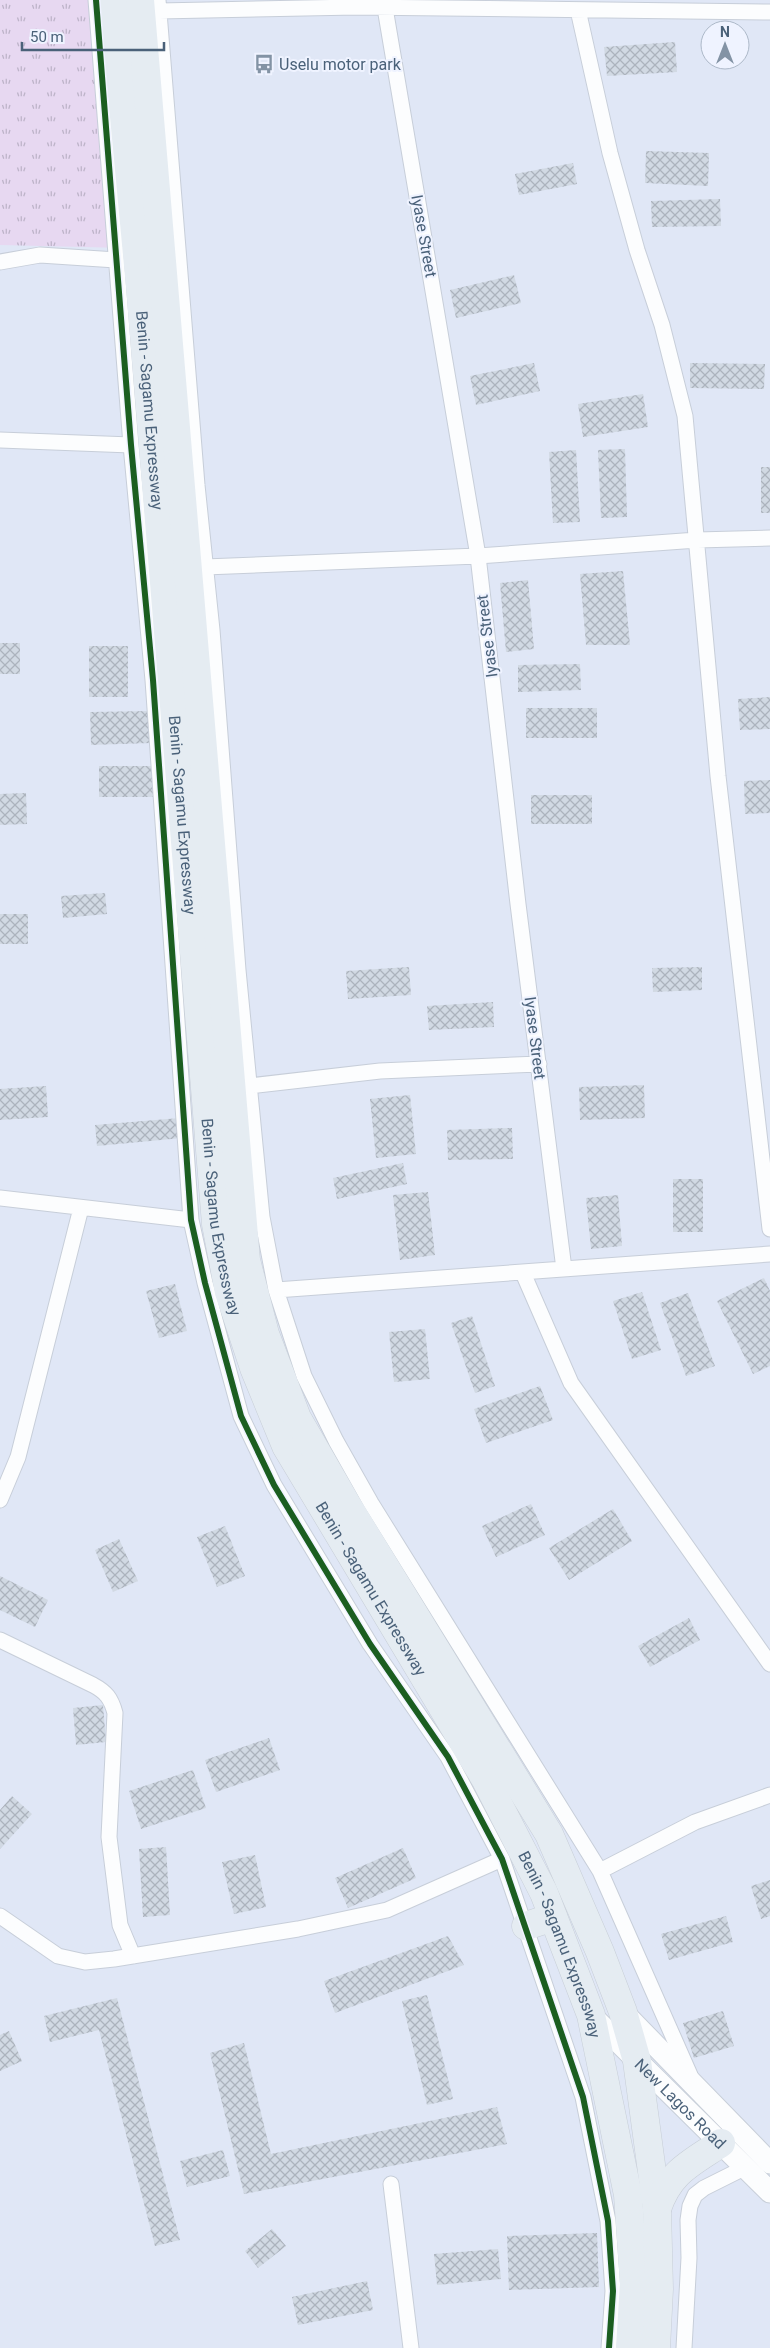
<svg xmlns="http://www.w3.org/2000/svg" width="770" height="2348" viewBox="0 0 770 2348" font-family="Roboto,sans-serif">
	<defs>
		<pattern id="grass-tufts" width="24" height="20" patternUnits="userSpaceOnUse" patternTransform="scale(1.25)"><rect width="24" height="20" fill="#e7d8f1"/><path d="M3 7l-1-3M5 7V3M7 7l1-3M15 17l-1-3M17 17v-4M19 17l1-3" fill="none" stroke="#bdb3c8"/></pattern>
		<pattern id="building-cross-hatch" width="8" height="8" patternUnits="userSpaceOnUse" patternTransform="scale(1.25)"><rect width="8" height="8" fill="#d1d9e3"/><path d="M0 0l8 8M0 8l8-8" fill="none" stroke="#acb3bd"/></pattern>
	</defs>
	<rect width="100%" height="100%" fill="#edf0f8"/>
	<path fill="#e0e7f6" fill-rule="evenodd" d="M 0,0 L 770,0 L 770,2348 L 0,2348 ZM 710,30 L 740,30 L 740,60 L 710,60 Z"/>
	<path fill="url(#grass-tufts)" d="M 0,0 L 108,0 L 125,248 L 0,245 Z"/>
	<path fill="url(#building-cross-hatch)" d="M 675,42 L 677,72 L 607,76 L 604,47 Z
		M 646,151 L 709,153 L 708,186 L 645,183 Z
		M 573,163 L 577,184 L 519,195 L 515,174 Z
		M 720,199 L 721,226 L 652,227 L 651,201 Z
		M 514,275 L 521,303 L 456,318 L 450,290 Z
		M 534,363 L 540,391 L 476,405 L 470,376 Z
		M 690,363 L 765,364 L 764,389 L 690,388 Z
		M 643,394 L 648,427 L 583,437 L 578,404 Z
		M 625,449 L 627,517 L 601,518 L 598,450 Z
		M 576,450 L 580,522 L 553,523 L 549,452 Z
		M 761,467 L 770,467 L 770,513 L 761,513 Z
		M 623,571 L 630,645 L 586,645 L 580,574 Z
		M 528,580 L 534,649 L 506,652 L 500,583 Z
		M 0,643 L 20,643 L 20,674 L 0,674 Z
		M 89,646 L 128,646 L 128,697 L 89,697 Z
		M 580,664 L 581,690 L 518,692 L 518,665 Z
		M 770,697 L 770,729 L 740,730 L 738,699 Z
		M 526,708 L 597,708 L 597,738 L 526,738 Z
		M 151,711 L 151,743 L 91,745 L 90,712 Z
		M 99,766 L 158,766 L 158,797 L 99,797 Z
		M 770,780 L 770,813 L 745,814 L 744,781 Z
		M 26,793 L 27,824 L 0,825 L 0,794 Z
		M 531,795 L 592,795 L 592,824 L 531,824 Z
		M 105,893 L 107,914 L 63,918 L 61,896 Z
		M 0,914 L 28,914 L 28,944 L 0,944 Z
		M 409,967 L 411,995 L 348,999 L 346,971 Z
		M 702,967 L 702,990 L 653,992 L 652,968 Z
		M 493,1002 L 494,1027 L 429,1030 L 427,1006 Z
		M 644,1085 L 645,1118 L 580,1120 L 579,1087 Z
		M 46,1086 L 48,1117 L 0,1120 L 0,1089 Z
		M 410,1095 L 416,1154 L 376,1158 L 370,1099 Z
		M 180,1118 L 182,1138 L 97,1146 L 95,1125 Z
		M 512,1128 L 513,1159 L 448,1160 L 447,1130 Z
		M 403,1163 L 407,1184 L 337,1199 L 333,1178 Z
		M 673,1179 L 703,1179 L 703,1232 L 673,1232 Z
		M 428,1192 L 435,1255 L 400,1260 L 393,1195 Z
		M 618,1195 L 622,1246 L 591,1249 L 586,1198 Z
		M 764,1278 L 770,1291 L 770,1366 L 753,1374 L 717,1301 Z
		M 175,1284 L 187,1331 L 159,1338 L 146,1291 Z
		M 642,1292 L 661,1350 L 632,1359 L 613,1301 Z
		M 688,1293 L 715,1366 L 686,1376 L 660,1303 Z
		M 472,1316 L 495,1386 L 475,1393 L 451,1323 Z
		M 425,1329 L 430,1379 L 394,1382 L 389,1332 Z
		M 540,1386 L 553,1420 L 486,1443 L 474,1409 Z
		M 531,1504 L 545,1535 L 496,1557 L 482,1526 Z
		M 613,1509 L 632,1541 L 569,1580 L 549,1548 Z
		M 225,1526 L 245,1576 L 217,1587 L 197,1537 Z
		M 119,1539 L 138,1581 L 113,1592 L 95,1550 Z
		M 0,1576 L 48,1600 L 35,1627 L 0,1610 Z
		M 689,1618 L 700,1640 L 650,1667 L 638,1646 Z
		M 103,1705 L 106,1742 L 76,1745 L 73,1708 Z
		M 269,1738 L 280,1770 L 216,1792 L 205,1760 Z
		M 193,1770 L 206,1808 L 141,1829 L 129,1791 Z
		M 12,1796 L 32,1814 L 0,1849 L 0,1810 Z
		M 166,1847 L 170,1915 L 143,1917 L 139,1849 Z
		M 403,1848 L 416,1878 L 348,1908 L 335,1878 Z
		M 255,1855 L 266,1907 L 234,1914 L 222,1862 Z
		M 770,1880 L 770,1916 L 761,1919 L 751,1886 Z
		M 726,1916 L 733,1942 L 669,1960 L 661,1934 Z
		M 448,1936 L 464,1965 L 335,2013 L 324,1981 Z
		M 427,1995 L 453,2099 L 427,2105 L 402,2001 Z
		M 117,1998 L 180,2240 L 155,2246 L 99,2030 L 50,2042 L 44,2016 Z
		M 723,2011 L 734,2046 L 694,2058 L 683,2023 Z
		M 9,2031 L 22,2061 L 0,2071 L 0,2035 Z
		M 244,2043 L 271,2154 L 497,2107 L 507,2144 L 244,2194 L 210,2053 Z
		M 223,2150 L 230,2176 L 187,2187 L 180,2161 Z
		M 272,2229 L 286,2246 L 258,2268 L 245,2251 Z
		M 597,2233 L 599,2287 L 509,2290 L 507,2236 Z
		M 498,2249 L 501,2279 L 437,2285 L 434,2254 Z
		M 367,2281 L 373,2310 L 298,2325 L 292,2297 Z"/>
	<g fill="none" stroke-linecap="round" stroke-linejoin="round">
		<defs>
			<path id="street" d="M 96,0 L 131,445 L 153,680 L 191,1220 L 205,1283 L 241,1416 L 274,1485 L 370,1644 L 448,1757 L 502,1859 L 583,2097 L 608,2221 L 613,2291 L 609,2348
				M 158,0 L 197,485 L 212,630 L 238,970 L 262,1217 L 276,1290 L 304,1376 L 336,1441 L 371,1503 L 600,1871 L 690,2075
				M 385,8 L 478,556 L 518,904 L 564,1269
				M 578,10 L 610,153 L 637,250 L 662,325 L 685,416 L 718,776 L 770,1229
				M 159,11 L 356,7 L 770,12
				M 0,262 L 40,255 L 116,260
				M 0,440 L 131,445
				M 205,567 L 478,556 L 697,540 L 770,538
				M 249,1086 L 380,1071 L 539,1064
				M 0,1198 L 191,1220
				M 523,1273 L 571,1383 L 770,1664
				M 276,1290 L 770,1254
				M 0,1500 L 18,1457 L 81,1208
				M 0,1640 L 93,1685 C 106,1692 111,1698 115,1713 L 109,1837 L 120,1925 L 133,1956
				M 600,1871 L 695,1822 L 770,1795
				M 0,1916 L 58,1956 L 85,1962 L 114,1959 L 298,1929 L 387,1910 L 502,1859
				M 391,2184 L 411,2348
				M 684,2348 L 689,2258 L 688,2220 L 690,2206 L 695,2195 L 704,2188 L 746,2167"/>
			<g id="secondary">
				<path d="M 623,2012 L 770,2163"/>
				<path id="s1" d="M 591,2015 L 770,2192"/>
			</g>
			<g id="highway">
				<path id="s2" d="M 113,0 L 140,286 L 216,1224 L 229,1292 L 254,1368 L 286,1446 L 486,1780 L 544,1893 L 591,2015 L 628,2195 L 634,2283 L 630,2348"/>
				<path d="M 140,0 L 246,1260 L 265,1334 L 297,1418 L 346,1503 L 549,1834 L 600,1952 L 623,2012 L 637,2061 L 657,2209 L 659,2289 L 656,2348"/>
				<path d="M 526,1926 L 553,1917"/>
				<path d="M 657,2209 C 669,2172 691,2163 721,2143"/>
			</g>
		</defs>
		<use href="#street" stroke="#c7ced9" stroke-width="17"/>
		<use href="#secondary" stroke="#c8cfd9" stroke-width="23"/>
		<use href="#highway" stroke="#c7ced7" stroke-width="29"/>
		<use href="#street" stroke="#fcfdfe" stroke-width="15"/>
		<use href="#secondary" stroke="#fcfdfe" stroke-width="21"/>
		<use href="#highway" stroke="#e5ecf2" stroke-width="28"/>
		<defs>
			<path id="cycleway" d="M 96,0 L 131,445 L 153,680 L 191,1220 L 205,1283 L 241,1416 L 274,1485 L 370,1644 L 448,1757 L 502,1859 L 583,2097 L 608,2221 L 613,2291 L 609,2348"/>
		</defs>
		<use href="#cycleway" stroke="#eff3ff" stroke-width="9"/>
		<use href="#cycleway" stroke="#1b5e20" stroke-width="6"/>
	</g>
	<defs>
		<symbol id="bus-bare" viewBox="-9 -9 18 18"><path d="M-5-6H5V4H4V6H2V4H-2V6H-4V4H-5ZM-3.5-4V0h7V-4ZM-3.5 1.2v1.5H-2V1.2ZM2 1.2v1.5H3.5V1.2Z" fill="#8393a5" stroke="#eff3ff" stroke-width="2.5" paint-order="stroke"/></symbol>
	</defs>
	<g fill-rule="evenodd">
		<use href="#bus-bare" x="250" y="50" width="28" height="28"/>
	</g>
	<g text-anchor="middle" dominant-baseline="central" stroke-width="4" stroke-linejoin="round" paint-order="stroke">
		<g font-size="16" fill="#4a6179" stroke="#eff3ff" text-anchor="start">
			<text x="279" y="64">Uselu motor park</text>
		</g>
		<g font-size="16" fill="#4a6179" stroke="#eff3ff">
			<text transform="translate(424 236) rotate(80)">Iyase Street</text>
			<text stroke="none"><textPath href="#s2" startOffset="412">Benin - Sagamu Expressway</textPath></text>
			<text transform="translate(487 636) rotate(-97)">Iyase Street</text>
			<text stroke="none"><textPath href="#s2" startOffset="818">Benin - Sagamu Expressway</textPath></text>
			<text transform="translate(535 1038) rotate(83)">Iyase Street</text>
			<text stroke="none"><textPath href="#s2" startOffset="1222">Benin - Sagamu Expressway</textPath></text>
			<text stroke="none"><textPath href="#s2" startOffset="1628">Benin - Sagamu Expressway</textPath></text>
			<text stroke="none"><textPath href="#s2" startOffset="2032">Benin - Sagamu Expressway</textPath></text>
			<text stroke="none"><textPath href="#s1" startOffset="126">New Lagos Road</textPath></text>
		</g>
	</g>
	<g transform="translate(725 45)"><circle r="24" fill="#eff3ff" stroke="#adb9c9"/>
	<path d="M0-4L9 19L0 12L-9 19Z" fill="#8393a5"/>
	<text y="-8" font-size="14" font-weight="bold" text-anchor="middle" fill="#4a6179">N</text>
	</g>
	<path d="M22 42v8h142v-8" fill="none" stroke="#4a6179" stroke-width="2.5"/>
	<text x="30" y="42" font-size="15" fill="#4a6179" stroke="#eff3ff" stroke-width="4" paint-order="stroke">50 m</text>
</svg>
